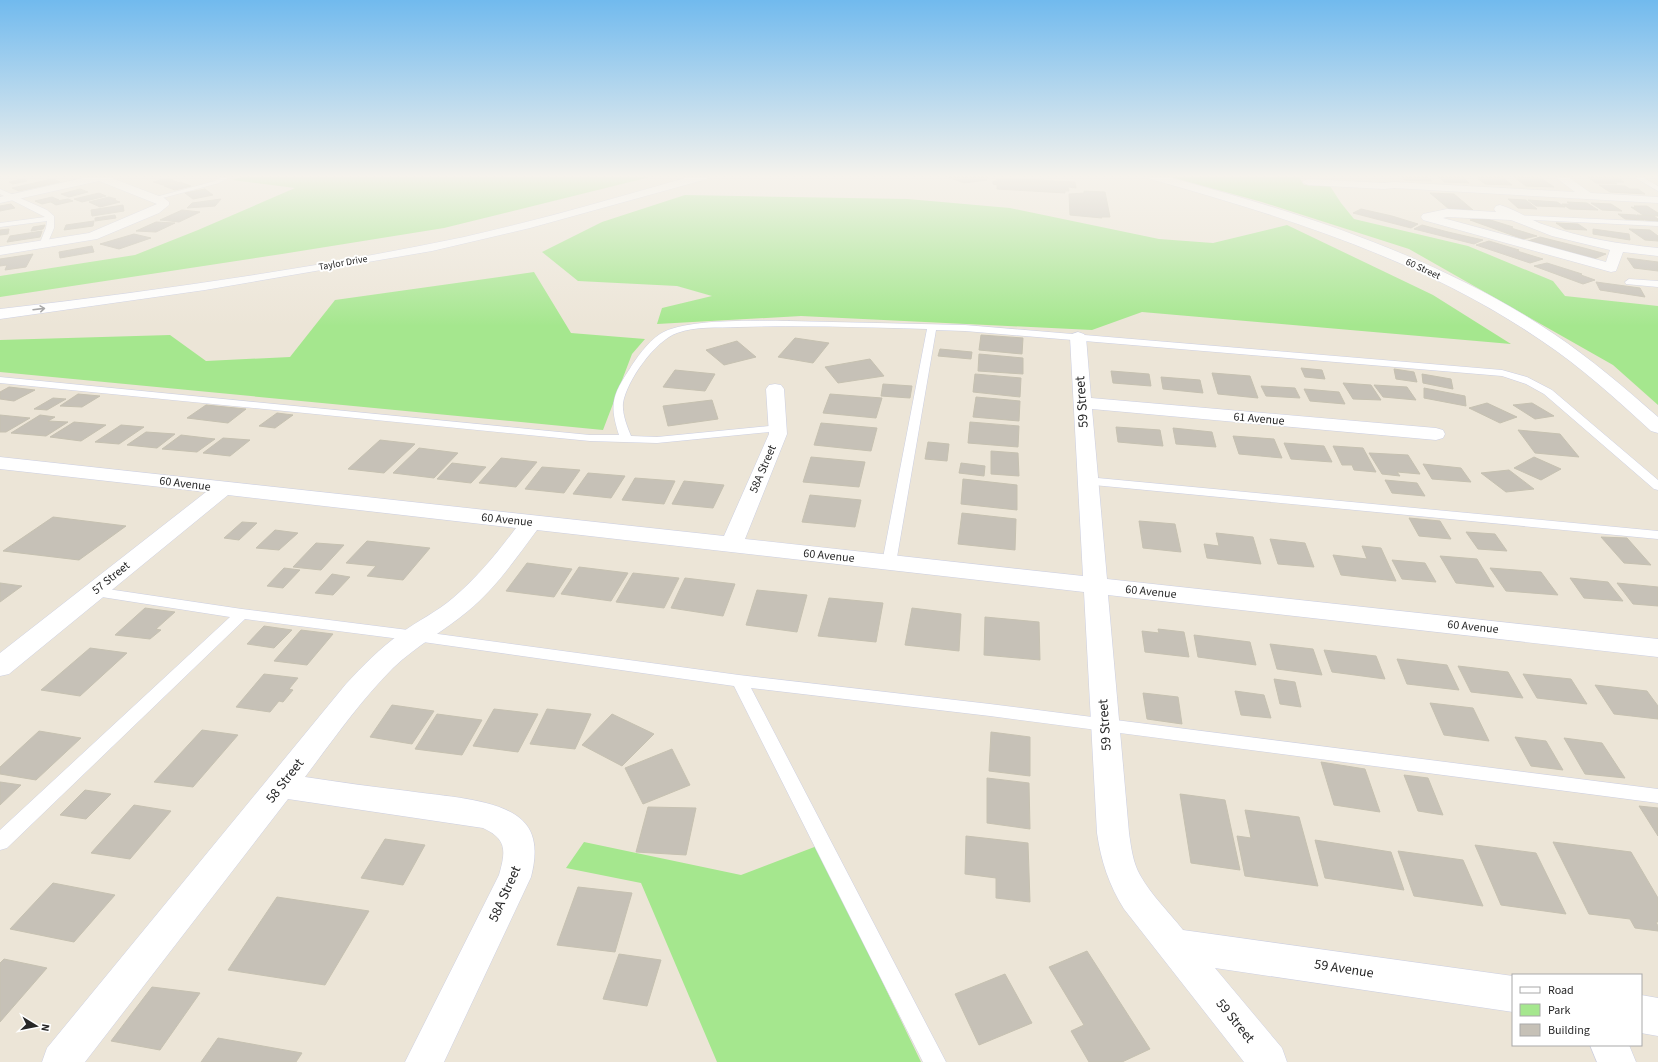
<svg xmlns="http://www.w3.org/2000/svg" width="1658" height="1062" viewBox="0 0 1658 1062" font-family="'Source Sans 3',sans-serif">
	<rect width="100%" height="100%" fill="#ece5d7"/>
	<path fill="#a5e78e" d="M 242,177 L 650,177 L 444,228 L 282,254 L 0,297 L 0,276 L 135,255 L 198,230 L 295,188 L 232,180 Z
		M 1171,177 L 1299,177 L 1304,185 L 1330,186 L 1341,203 L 1354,219 L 1468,246 L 1553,281 L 1565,296 L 1658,306 L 1658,405 L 1613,365 L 1409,249 L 1262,202 Z
		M 685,195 L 908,199 L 1010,208 L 1159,239 L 1213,243 L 1287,225 L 1433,295 L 1511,344 L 1142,312 L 1092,330 L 801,316 L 657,324 L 662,308 L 712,296 L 677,286 L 578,281 L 542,252 L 602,222 Z
		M 534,272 L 571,333 L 645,339 L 632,354 L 603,430 L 0,372 L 0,340 L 170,335 L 206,361 L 290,357 L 335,300 Z
		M 584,842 L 741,875 L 817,846 L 921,1062 L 717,1062 L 641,883 L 566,868 Z"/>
	<path fill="#c6c1b7" stroke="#c6c1b1" d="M 948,177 L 988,177 L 984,178 L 987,180 L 964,183 Z
		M 1402,177 L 1428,177 L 1432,181 L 1404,180 Z
		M 1439,177 L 1463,177 L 1469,183 L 1444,182 Z
		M 1476,177 L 1502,177 L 1512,185 L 1485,184 Z
		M 1514,177 L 1541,178 L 1554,187 L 1526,186 Z
		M 1588,177 L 1618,178 L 1624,182 L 1613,182 L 1617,184 L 1596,183 Z
		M 168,178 L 177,182 L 163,185 L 153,182 Z
		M 997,178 L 1075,182 L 1076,188 L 1068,187 L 1069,191 L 1065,191 L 1065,193 L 997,189 L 997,185 L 993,184 L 993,181 L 997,181 Z
		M 23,179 L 27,181 L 13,184 L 9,182 Z
		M 52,179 L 60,182 L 19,191 L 12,188 Z
		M 180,182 L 191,186 L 175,190 L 164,186 Z
		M 1599,185 L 1625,186 L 1630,189 L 1638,189 L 1645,194 L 1610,192 Z
		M 80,189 L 88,192 L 69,197 L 61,194 Z
		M 205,189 L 213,195 L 193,199 L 185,193 Z
		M 1084,191 L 1105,192 L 1110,217 L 1101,217 L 1102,218 L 1070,215 L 1069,194 L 1084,193 Z
		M 99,193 L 106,196 L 82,202 L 74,199 Z
		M 1430,193 L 1454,194 L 1473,210 L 1449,209 Z
		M 52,197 L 59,200 L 42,204 L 35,201 Z
		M 109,197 L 116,199 L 114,200 L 120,202 L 100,207 L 89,202 Z
		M 68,199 L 73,201 L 56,205 L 51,202 Z
		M 221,199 L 215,206 L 187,208 L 192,203 Z
		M 1508,199 L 1526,200 L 1537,209 L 1518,208 Z
		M 1528,200 L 1557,202 L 1565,207 L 1536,206 Z
		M 1567,202 L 1587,203 L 1598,210 L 1570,209 L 1562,204 L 1570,204 Z
		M 1591,203 L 1611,204 L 1622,211 L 1602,210 Z
		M 11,204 L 15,208 L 0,211 L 0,206 Z
		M 123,205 L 124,211 L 92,216 L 91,210 Z
		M 1634,206 L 1647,206 L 1658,213 L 1658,216 L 1643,215 L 1631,207 L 1637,208 Z
		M 1361,209 L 1392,216 L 1418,224 L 1411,228 L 1353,213 Z
		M 182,210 L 200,212 L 179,222 L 160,220 Z
		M 1618,214 L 1636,215 L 1644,220 L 1625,219 Z
		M 115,215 L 116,218 L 95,221 L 95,218 Z
		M 1637,215 L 1654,216 L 1658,219 L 1658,221 L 1645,220 Z
		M 1484,218 L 1513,227 L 1511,228 L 1537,236 L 1523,239 L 1470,220 Z
		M 94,221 L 93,226 L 64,230 L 66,225 Z
		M 156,222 L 175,223 L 156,232 L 136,231 Z
		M 1556,223 L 1578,224 L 1587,230 L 1565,229 Z
		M 45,225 L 43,229 L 31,231 L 33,227 Z
		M 1422,225 L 1448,232 L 1483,240 L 1474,244 L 1414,229 Z
		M 9,229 L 8,234 L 0,235 L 0,230 Z
		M 1593,229 L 1629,234 L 1630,240 L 1593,234 Z
		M 1629,229 L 1650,230 L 1658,236 L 1658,241 L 1645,240 Z
		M 42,231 L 40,237 L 7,242 L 10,236 Z
		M 134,234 L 151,238 L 119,249 L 100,244 Z
		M 1540,237 L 1584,248 L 1606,254 L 1594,259 L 1528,241 Z
		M 1489,241 L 1519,250 L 1517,251 L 1543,259 L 1530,263 L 1476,245 Z
		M 92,246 L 94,252 L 60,258 L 59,252 Z
		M 33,254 L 26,267 L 5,270 L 7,265 L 0,266 L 0,259 Z
		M 1627,258 L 1658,262 L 1658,271 L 1634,268 Z
		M 1547,263 L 1582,274 L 1581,275 L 1595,280 L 1583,284 L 1534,266 Z
		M 1596,282 L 1640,288 L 1645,297 L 1600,290 Z
		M 981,335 L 1023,338 L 1022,354 L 979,350 Z
		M 795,338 L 829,343 L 813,363 L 778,357 Z
		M 737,341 L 756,357 L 724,365 L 706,350 Z
		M 940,349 L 972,352 L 971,359 L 938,356 Z
		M 979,354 L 1023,358 L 1023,374 L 978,371 Z
		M 870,359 L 884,376 L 838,383 L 825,367 Z
		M 1301,368 L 1322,370 L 1325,379 L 1305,377 Z
		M 1394,369 L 1414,372 L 1417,382 L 1396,379 Z
		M 675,370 L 715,374 L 705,391 L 663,387 Z
		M 1111,371 L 1149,374 L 1151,386 L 1113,383 Z
		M 1212,373 L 1250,376 L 1258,398 L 1218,394 Z
		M 975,374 L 1021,378 L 1020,397 L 973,392 Z
		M 1422,374 L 1451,379 L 1453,389 L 1423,383 Z
		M 1161,377 L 1200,380 L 1203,393 L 1163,389 Z
		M 1343,383 L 1371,385 L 1381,400 L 1353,399 Z
		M 883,384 L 912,386 L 910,398 L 881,396 Z
		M 1374,385 L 1407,387 L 1416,400 L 1383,397 Z
		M 1261,386 L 1295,388 L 1300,398 L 1266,396 Z
		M 9,387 L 35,390 L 14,401 L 0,399 L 0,392 Z
		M 1424,388 L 1465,396 L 1466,406 L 1424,398 Z
		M 1304,389 L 1339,392 L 1345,404 L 1310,401 Z
		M 78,394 L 100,396 L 82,407 L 60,406 Z
		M 830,394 L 882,398 L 876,418 L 823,413 Z
		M 976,397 L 1020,401 L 1019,421 L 973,417 Z
		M 53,398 L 66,399 L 47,410 L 34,409 Z
		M 712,400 L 718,419 L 668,426 L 663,406 Z
		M 1487,403 L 1517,417 L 1500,423 L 1469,408 Z
		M 1532,403 L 1554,416 L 1535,419 L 1513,405 Z
		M 206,405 L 246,409 L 228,423 L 187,418 Z
		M 277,413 L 293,415 L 275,428 L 259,426 Z
		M 0,415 L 30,418 L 6,432 L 0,432 Z
		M 40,415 L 55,417 L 48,421 L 68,422 L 46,436 L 11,433 Z
		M 74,422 L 106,425 L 81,441 L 50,437 Z
		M 970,422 L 1019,426 L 1018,447 L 968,443 Z
		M 821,423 L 877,428 L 871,451 L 814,445 Z
		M 121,425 L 144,427 L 119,444 L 95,442 Z
		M 1116,427 L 1160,430 L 1163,446 L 1118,442 Z
		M 1173,428 L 1212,432 L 1216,447 L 1176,444 Z
		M 1518,430 L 1560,434 L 1579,457 L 1535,453 Z
		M 146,432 L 175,434 L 157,448 L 127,445 Z
		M 181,435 L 215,439 L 197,452 L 162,449 Z
		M 1233,436 L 1274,439 L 1282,458 L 1239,454 Z
		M 223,438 L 250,440 L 230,456 L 203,453 Z
		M 380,440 L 415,444 L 384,473 L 348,469 Z
		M 928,442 L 949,444 L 947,461 L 925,459 Z
		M 1284,443 L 1324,446 L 1332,462 L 1291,459 Z
		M 1333,446 L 1363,448 L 1376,472 L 1354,470 L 1352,465 L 1342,465 Z
		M 419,448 L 458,453 L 434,478 L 393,473 Z
		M 991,451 L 1018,453 L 1019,476 L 991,474 Z
		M 1369,453 L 1408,455 L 1420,474 L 1397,472 L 1400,476 L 1382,474 Z
		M 811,457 L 865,462 L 859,487 L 803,482 Z
		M 1534,457 L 1561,469 L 1541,480 L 1514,468 Z
		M 501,458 L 537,462 L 516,487 L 479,483 Z
		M 452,463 L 486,467 L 471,483 L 437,479 Z
		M 961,463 L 985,466 L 984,476 L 959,473 Z
		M 1423,464 L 1461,468 L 1471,482 L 1432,479 Z
		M 542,467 L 580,470 L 564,493 L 525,489 Z
		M 1509,470 L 1534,489 L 1506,492 L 1481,473 Z
		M 588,473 L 625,476 L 611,498 L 573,494 Z
		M 635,478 L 675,481 L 664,504 L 622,500 Z
		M 963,479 L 1017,485 L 1017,510 L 961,504 Z
		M 1385,480 L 1417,483 L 1425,496 L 1392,493 Z
		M 684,481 L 724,485 L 713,508 L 672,504 Z
		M 810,495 L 861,500 L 855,527 L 802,522 Z
		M 962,513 L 1016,519 L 1015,550 L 958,544 Z
		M 53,517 L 126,526 L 79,560 L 3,551 Z
		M 1409,518 L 1440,521 L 1451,539 L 1419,536 Z
		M 1139,521 L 1175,524 L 1181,552 L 1143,548 Z
		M 242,522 L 257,523 L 239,540 L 224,538 Z
		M 275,530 L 298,533 L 279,550 L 256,548 Z
		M 1466,532 L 1495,534 L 1507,551 L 1478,549 Z
		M 1216,533 L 1253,537 L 1261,564 L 1207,558 L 1204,544 L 1219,546 Z
		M 1601,537 L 1627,538 L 1651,565 L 1624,563 Z
		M 1270,539 L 1305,543 L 1314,567 L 1278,564 Z
		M 367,541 L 430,548 L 403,580 L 367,576 L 376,566 L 346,563 Z
		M 316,543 L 344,545 L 321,570 L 293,567 Z
		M 1362,546 L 1381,548 L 1396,581 L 1341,575 L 1333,555 L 1367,559 Z
		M 1440,556 L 1477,559 L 1494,587 L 1456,583 Z
		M 1392,560 L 1425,563 L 1436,582 L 1402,579 Z
		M 527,563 L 572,569 L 554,597 L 506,591 Z
		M 579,567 L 628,573 L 611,601 L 561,594 Z
		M 284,568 L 300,570 L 283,588 L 267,586 Z
		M 1490,568 L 1541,572 L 1558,595 L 1506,591 Z
		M 633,573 L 679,578 L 664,608 L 616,602 Z
		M 332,574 L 350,577 L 333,595 L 315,593 Z
		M 685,578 L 735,584 L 723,616 L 671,608 Z
		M 1570,578 L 1608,582 L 1623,601 L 1584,598 Z
		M 0,583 L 22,586 L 0,602 Z
		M 1617,583 L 1658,587 L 1658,606 L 1633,604 Z
		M 757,590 L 807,595 L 797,632 L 746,625 Z
		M 829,598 L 883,603 L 876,642 L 818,636 Z
		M 145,608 L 175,612 L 156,629 L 161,630 L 150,639 L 115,635 Z
		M 912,608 L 961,614 L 959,651 L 905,645 Z
		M 985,617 L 1039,622 L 1040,660 L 984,655 Z
		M 264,626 L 292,630 L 274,648 L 247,644 Z
		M 1158,629 L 1184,632 L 1189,657 L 1145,652 L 1142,631 L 1159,633 Z
		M 301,630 L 333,634 L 307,665 L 274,661 Z
		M 1194,635 L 1250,642 L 1256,665 L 1198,657 Z
		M 1270,644 L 1313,649 L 1322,675 L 1277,669 Z
		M 90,648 L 127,653 L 80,696 L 41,690 Z
		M 1324,650 L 1376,656 L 1385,679 L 1332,672 Z
		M 1397,659 L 1447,665 L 1459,690 L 1407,684 Z
		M 1458,666 L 1508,672 L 1523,698 L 1471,692 Z
		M 264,674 L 298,678 L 289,689 L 293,690 L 283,702 L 279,701 L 270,712 L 236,707 Z
		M 1523,674 L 1571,679 L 1587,704 L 1537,698 Z
		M 1274,679 L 1295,682 L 1301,707 L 1280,704 Z
		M 1595,685 L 1647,691 L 1658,706 L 1658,719 L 1614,714 Z
		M 1235,691 L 1264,695 L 1271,718 L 1241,715 Z
		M 1143,693 L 1178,697 L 1182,724 L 1147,719 Z
		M 1430,703 L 1473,708 L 1489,741 L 1444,735 Z
		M 392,705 L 434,711 L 412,744 L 370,737 Z
		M 494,709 L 538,714 L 518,752 L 473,746 Z
		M 547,709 L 591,714 L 575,749 L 530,744 Z
		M 437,714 L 482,720 L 462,755 L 415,749 Z
		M 612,714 L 654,734 L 622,766 L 582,745 Z
		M 202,730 L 238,735 L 193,787 L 154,782 Z
		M 39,731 L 81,738 L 36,780 L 0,774 L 0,767 Z
		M 991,732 L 1030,737 L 1030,776 L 989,771 Z
		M 1515,737 L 1546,741 L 1563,770 L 1531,766 Z
		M 1564,738 L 1602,743 L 1625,778 L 1585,774 Z
		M 672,749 L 690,785 L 643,804 L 625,768 Z
		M 1321,762 L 1365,769 L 1380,812 L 1334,805 Z
		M 1404,775 L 1428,778 L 1443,815 L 1418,811 Z
		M 987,778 L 1029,783 L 1030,829 L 987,823 Z
		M 0,782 L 21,785 L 0,805 Z
		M 85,790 L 111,794 L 86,819 L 60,815 Z
		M 1180,794 L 1225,800 L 1240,870 L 1191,863 Z
		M 134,805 L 171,811 L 130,859 L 91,853 Z
		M 1639,806 L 1658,808 L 1658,836 Z
		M 648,807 L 696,808 L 686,855 L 636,852 Z
		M 1245,810 L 1299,817 L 1318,886 L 1245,876 L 1237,836 L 1251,838 Z
		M 966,836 L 1028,843 L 1030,902 L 996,898 L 996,878 L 965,874 Z
		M 385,839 L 425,845 L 403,885 L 361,878 Z
		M 1315,840 L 1391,852 L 1404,890 L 1325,878 Z
		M 1553,842 L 1631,852 L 1658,898 L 1658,922 L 1656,922 L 1658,926 L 1658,931 L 1635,928 L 1630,919 L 1589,914 Z
		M 1475,845 L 1536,853 L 1566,914 L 1501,905 Z
		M 1398,851 L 1463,860 L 1483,906 L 1414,896 Z
		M 53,883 L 115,895 L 74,942 L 10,929 Z
		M 578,887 L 632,893 L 615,952 L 557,945 Z
		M 277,897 L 369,911 L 325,985 L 228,970 Z
		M 1087,951 L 1150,1049 L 1122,1062 L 1089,1062 L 1071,1031 L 1084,1025 L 1049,967 Z
		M 619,954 L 661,960 L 647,1006 L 603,999 Z
		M 4,959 L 47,968 L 0,1022 L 0,963 Z
		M 1005,974 L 1032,1023 L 979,1045 L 955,994 Z
		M 152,987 L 200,993 L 160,1050 L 111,1041 Z
		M 218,1038 L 302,1053 L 296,1062 L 201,1062 Z"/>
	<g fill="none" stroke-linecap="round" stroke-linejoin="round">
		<defs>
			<path id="service" d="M 221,177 L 228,178 L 219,183 L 155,200 L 152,198 L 215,181 Z
				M 1634,177 L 1642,177 L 1658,186 L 1658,191 Z
				M 0,189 L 47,210 L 54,216 L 54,228 L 46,247 L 43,247 L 39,245 L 46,228 L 47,221 L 0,227 L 0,223 L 45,217 L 0,194 Z
				M 1511,215 L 1658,222 L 1658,226 L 1514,219 L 1511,219 Z
				M 1629,279 L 1658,281 L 1658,287 L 1626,284 L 1625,282 Z
				M 789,321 L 965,325 L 1502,370 L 1527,377 L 1552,390 L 1658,480 L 1658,490 L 1654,489 L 1544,394 L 1526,384 L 1502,376 L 965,331 L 936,330 L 896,563 L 894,566 L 889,567 L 884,566 L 882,563 L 927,329 C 864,327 801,325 738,327 C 718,328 696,326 677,333 C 655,341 627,380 623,403 C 622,414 627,426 631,436 L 657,437 L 779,425 L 785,428 L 779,431 L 657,443 L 590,441 L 0,383 L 0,377 L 590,435 L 619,435 C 610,406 611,397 629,370 C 637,357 647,343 660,334 C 685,318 758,321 789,321 Z
				M 1087,477 L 1658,531 L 1658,539 L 1083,484 L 1081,481 L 1083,478 Z
				M 94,587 L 242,609 L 416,631 L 739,675 L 990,704 L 1658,789 L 1658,803 L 990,716 L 751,688 L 946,1062 L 923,1062 L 734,686 L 416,641 L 245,619 L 7,848 L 0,850 L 0,830 L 230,617 L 89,595 L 87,592 L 89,589 Z"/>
			<path id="minor" d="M 87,177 L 109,177 L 164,198 L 169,202 L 169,205 L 159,213 L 97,239 L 0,255 L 0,247 L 89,233 L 157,204 L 99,181 L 0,203 L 0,197 Z
				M 1555,177 L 1568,177 L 1591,193 L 1658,197 L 1658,203 L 1394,188 L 1384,189 L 1308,185 L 1302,182 L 1308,179 L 1384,183 L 1394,182 L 1575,192 Z
				M 1500,205 C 1515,209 1530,220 1545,225 C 1582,238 1619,244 1658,248 L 1658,256 L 1623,252 L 1616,271 L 1611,272 L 1423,220 L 1421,217 L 1423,214 L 1447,209 L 1496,212 L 1494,209 L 1496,206 ZM 1447,217 L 1511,220 L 1552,236 L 1610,250 L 1606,262 L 1443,218 Z
				M 1078,332 L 1084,334 L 1086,337 L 1091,398 L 1436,428 L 1443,430 L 1445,434 L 1443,438 L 1436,440 L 1092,409 L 1107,579 L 1658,639 L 1658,657 L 1108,595 L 1129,833 C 1131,847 1133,863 1140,875 C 1151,895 1169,912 1183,930 L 1513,976 L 1513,1012 L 1215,968 L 1282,1048 L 1287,1062 L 1244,1062 L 1124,909 C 1109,885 1101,861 1097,833 L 1084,592 L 537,530 C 516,558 496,588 468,611 C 444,631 416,646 393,668 C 360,701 333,740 305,777 C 339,782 373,787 408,791 C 439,796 499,798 522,820 C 538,835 536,857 531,877 L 444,1062 L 405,1062 L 499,875 C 506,851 507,839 483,828 L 288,799 L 85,1062 L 42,1062 L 47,1048 L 346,684 C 363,666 380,648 400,634 C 417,621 437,612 453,598 C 478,577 497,553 516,528 L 228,495 L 9,674 L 0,676 L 0,653 L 206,492 L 0,469 L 0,457 L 724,536 L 769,434 L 766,389 L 769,385 L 775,384 L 781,385 L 784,389 L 787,434 L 745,539 L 1083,576 L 1070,337 L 1072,334 Z
				M 1641,995 L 1658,998 L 1658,1036 L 1641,1033 Z
				M 1590,1045 L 1629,1045 L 1636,1062 L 1597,1062 Z"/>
			<path id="secondary" d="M 689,177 L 708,177 L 707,179 L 530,228 L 432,251 L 205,290 L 0,319 L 0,309 C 155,291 311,269 464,237 C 540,220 615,198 689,177 Z
				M 1149,177 L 1168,177 C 1301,213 1438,256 1554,334 C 1591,359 1625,388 1658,417 L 1658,433 L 1651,431 C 1616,399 1581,367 1542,341 C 1424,260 1286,217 1150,179 Z"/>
		</defs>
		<use href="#service" stroke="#cccfe2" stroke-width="1"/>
		<use href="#minor" stroke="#cccfe2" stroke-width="1"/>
		<use href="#secondary" stroke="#cccfe2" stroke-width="1"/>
		<use href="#service" fill="#fff" fill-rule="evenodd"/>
		<use href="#minor" fill="#fff" fill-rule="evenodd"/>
		<use href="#secondary" fill="#fff" fill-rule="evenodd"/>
	</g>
	<defs><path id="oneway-shaft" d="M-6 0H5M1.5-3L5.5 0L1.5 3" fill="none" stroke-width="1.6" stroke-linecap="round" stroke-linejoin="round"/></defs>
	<use stroke="#9e9e9e" href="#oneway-shaft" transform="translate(39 309) rotate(-7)"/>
	<linearGradient id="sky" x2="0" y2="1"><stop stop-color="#71baee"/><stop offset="0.54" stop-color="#f6f3ed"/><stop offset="1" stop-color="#f6f3ed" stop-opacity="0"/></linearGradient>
	<rect width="1658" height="326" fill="url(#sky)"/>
	<g text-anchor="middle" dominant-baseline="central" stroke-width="4" stroke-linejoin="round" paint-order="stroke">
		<g font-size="10" fill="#272727" stroke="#fff">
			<text transform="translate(343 263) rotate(-10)">Taylor Drive</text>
			<text transform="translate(1423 269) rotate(25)">60 Street</text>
		</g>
		<g font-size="12" fill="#272727" stroke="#fff">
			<text transform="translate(1259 419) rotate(5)">61 Avenue</text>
			<text transform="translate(763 469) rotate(-67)">58A Street</text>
			<text transform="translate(185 484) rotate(7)">60 Avenue</text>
			<text transform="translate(507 520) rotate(6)">60 Avenue</text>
			<text transform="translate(829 556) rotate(6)">60 Avenue</text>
			<text transform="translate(111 578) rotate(-39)">57 Street</text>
			<text transform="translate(1151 592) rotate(6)">60 Avenue</text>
			<text transform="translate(1473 627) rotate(6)">60 Avenue</text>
		</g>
		<g font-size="14" fill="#272727" stroke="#fff">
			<text transform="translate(1082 402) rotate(-94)">59 Street</text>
			<text transform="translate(1105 725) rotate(-94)">59 Street</text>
			<text transform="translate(285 781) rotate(-52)">58 Street</text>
			<text transform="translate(505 894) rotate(-66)">58A Street</text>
			<text transform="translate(1344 969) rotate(9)">59 Avenue</text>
			<text transform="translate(1235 1021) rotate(51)">59 Street</text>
		</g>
	</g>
	<rect x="1512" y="974" width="130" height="72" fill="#ffffff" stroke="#a9a9a9"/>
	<rect x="1520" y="987" width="20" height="6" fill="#ffffff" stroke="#a9a9a9"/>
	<text x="1548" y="994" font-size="12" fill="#272727">Road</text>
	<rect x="1520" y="1004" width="20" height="12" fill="#a5e78e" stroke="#a9a9a9"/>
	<text x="1548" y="1014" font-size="12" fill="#272727">Park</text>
	<rect x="1520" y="1024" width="20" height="12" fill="#c6c1b7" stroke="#a9a9a9"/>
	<text x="1548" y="1034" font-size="12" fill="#272727">Building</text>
	<g transform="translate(36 1026) rotate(100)" stroke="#ffffff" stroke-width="3" paint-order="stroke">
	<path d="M0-3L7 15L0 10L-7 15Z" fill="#272727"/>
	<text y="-6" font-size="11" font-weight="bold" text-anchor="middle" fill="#272727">N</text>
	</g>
</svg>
